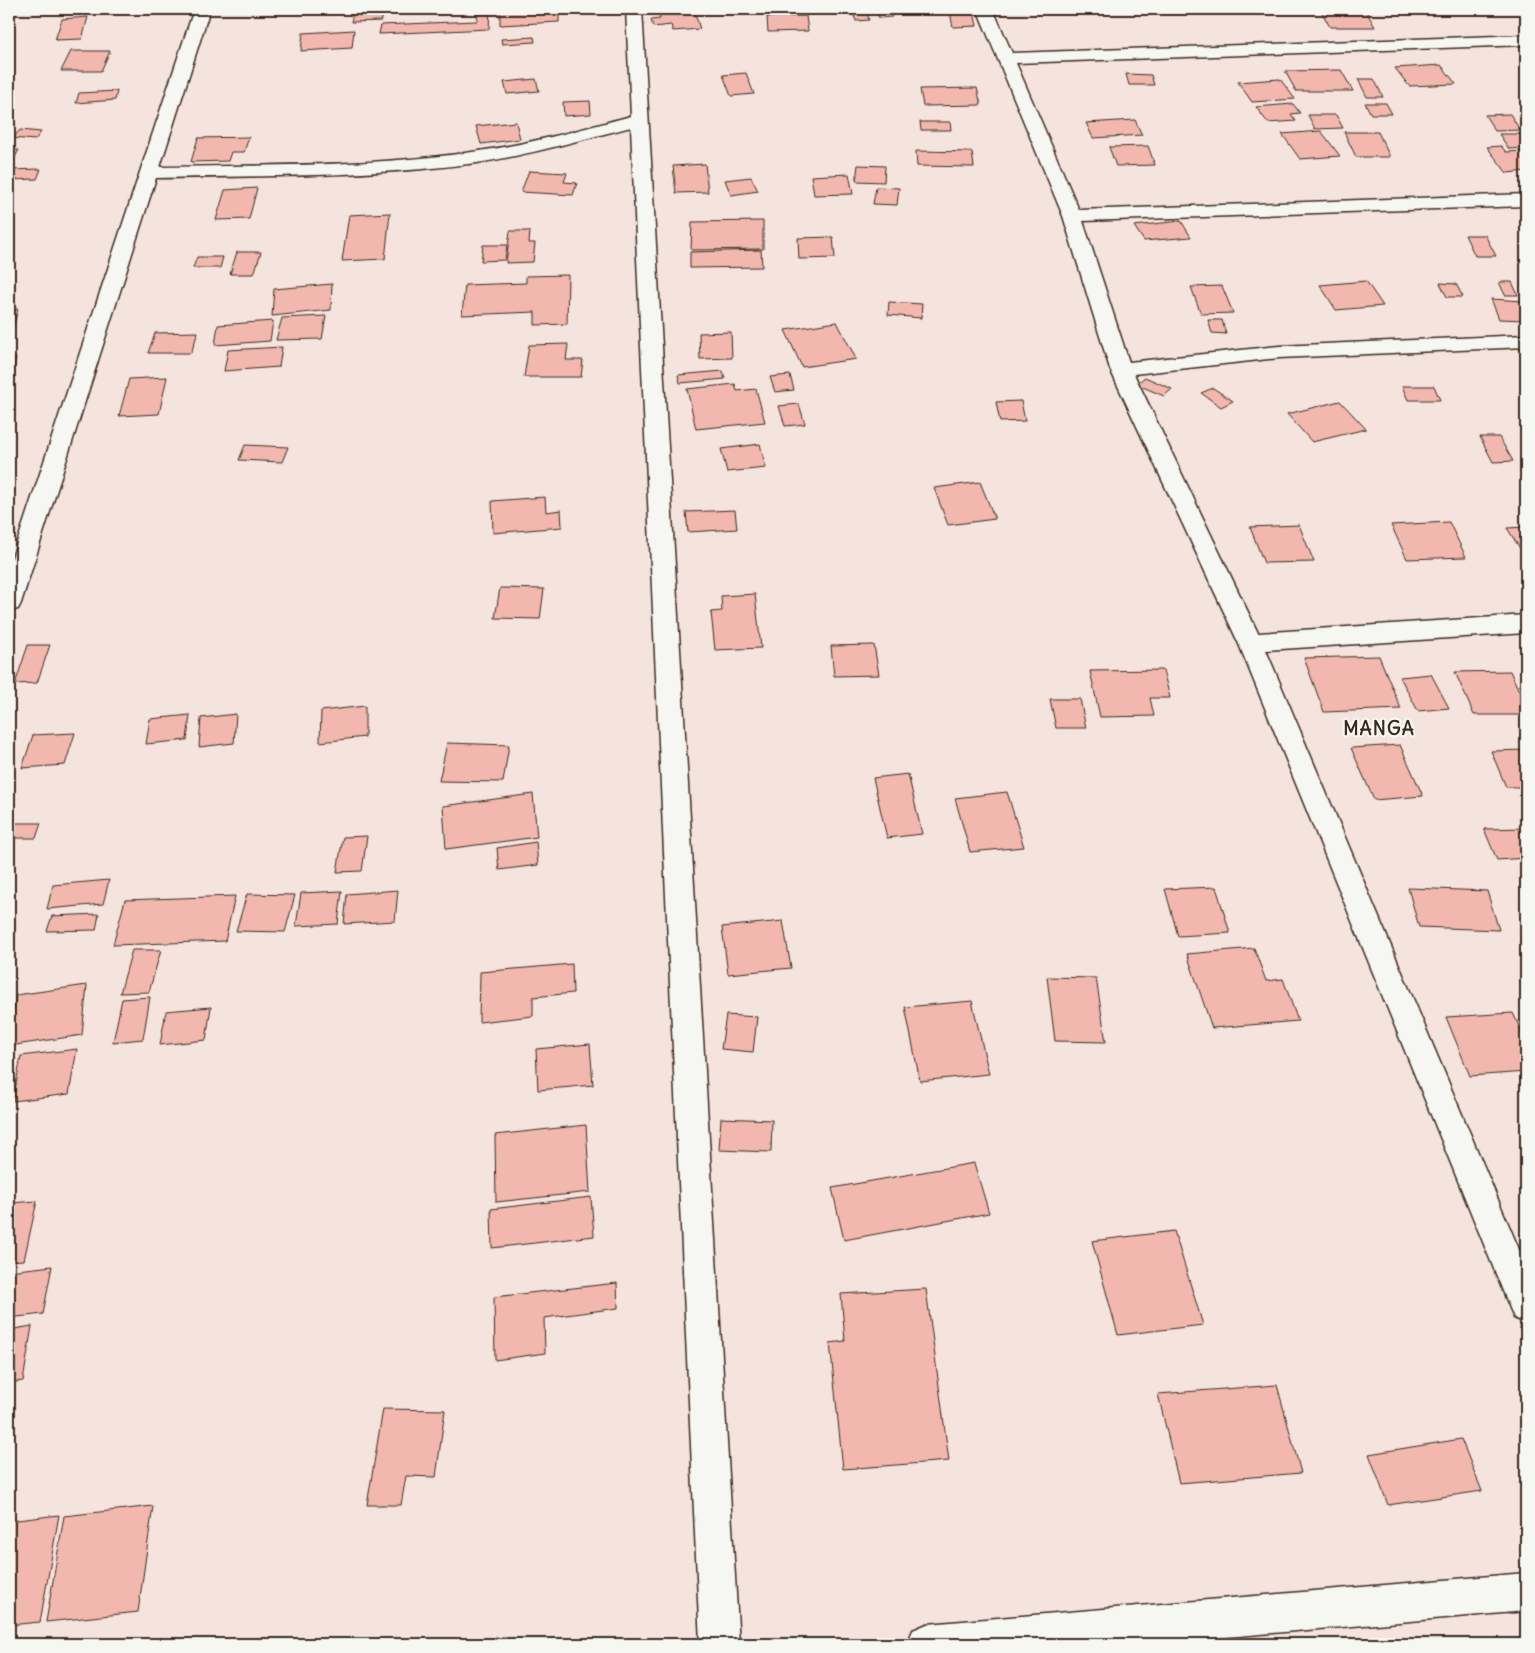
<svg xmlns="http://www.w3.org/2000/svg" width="1535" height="1653" viewBox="0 0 1535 1653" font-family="Delius,sans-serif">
	<rect width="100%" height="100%" fill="#f5e3de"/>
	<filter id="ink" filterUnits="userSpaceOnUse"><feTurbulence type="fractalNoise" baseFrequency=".02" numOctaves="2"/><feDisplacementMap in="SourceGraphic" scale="10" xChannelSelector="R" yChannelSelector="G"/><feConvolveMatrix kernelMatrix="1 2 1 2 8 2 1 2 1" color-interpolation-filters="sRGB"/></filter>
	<g filter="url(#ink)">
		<path fill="#f2b8af" stroke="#3b2a1e" d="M 354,9 L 384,9 L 381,21 L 351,22 Z
			M 478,9 L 490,9 L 489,29 L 379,34 L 381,25 L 477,21 Z
			M 500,9 L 559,9 L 559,22 L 500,25 Z
			M 876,9 L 889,9 L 892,17 L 879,18 Z
			M 1320,9 L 1365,9 L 1375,27 L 1330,27 Z
			M 866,10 L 869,20 L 856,21 L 852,11 Z
			M 694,11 L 700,29 L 673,31 L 671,25 L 653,27 L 651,20 L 660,19 L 659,14 Z
			M 950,12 L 974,12 L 977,26 L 953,27 Z
			M 806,16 L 808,31 L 768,32 L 767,17 Z
			M 88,17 L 82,39 L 55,40 L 62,19 Z
			M 354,30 L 352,48 L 301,51 L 303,33 Z
			M 534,37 L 535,42 L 502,44 L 501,39 Z
			M 71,51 L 110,51 L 101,71 L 61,71 Z
			M 1441,65 L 1456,84 L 1409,86 L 1395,68 Z
			M 1341,70 L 1353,91 L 1296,91 L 1285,71 Z
			M 746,73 L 754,94 L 731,96 L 723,75 Z
			M 1126,74 L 1151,75 L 1154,85 L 1129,85 Z
			M 536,79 L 539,91 L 507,94 L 504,82 Z
			M 1280,79 L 1295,99 L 1252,102 L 1238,82 Z
			M 1358,79 L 1374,79 L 1383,97 L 1367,97 Z
			M 977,88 L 981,105 L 923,106 L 920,89 Z
			M 117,91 L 115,100 L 76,103 L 79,93 Z
			M 590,101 L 591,114 L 564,116 L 563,102 Z
			M 1365,103 L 1386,103 L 1392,114 L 1371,114 Z
			M 1293,104 L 1300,113 L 1291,114 L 1296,121 L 1268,123 L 1256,107 Z
			M 1510,114 L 1520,130 L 1495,131 L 1485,115 Z
			M 1308,115 L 1336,115 L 1343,128 L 1315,129 Z
			M 1135,120 L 1142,135 L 1093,138 L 1086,123 Z
			M 516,122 L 520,139 L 481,144 L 476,126 Z
			M 920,122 L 950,122 L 951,130 L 921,130 Z
			M 20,130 L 41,132 L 35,140 L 13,138 Z
			M 1321,131 L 1340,156 L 1300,159 L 1282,134 Z
			M 1344,132 L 1378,132 L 1390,157 L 1356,157 Z
			M 1499,134 L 1522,134 L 1526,140 L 1526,148 L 1509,149 Z
			M 249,137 L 244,152 L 231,152 L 228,161 L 191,162 L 198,138 Z
			M 1148,146 L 1155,165 L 1116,166 L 1109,147 Z
			M 1501,146 L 1506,152 L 1526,151 L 1526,171 L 1507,173 L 1487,147 Z
			M 9,150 L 19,150 L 9,168 Z
			M 916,151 L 972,152 L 974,167 L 917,166 Z
			M 705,164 L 708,192 L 676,193 L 673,166 Z
			M 858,165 L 885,166 L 884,182 L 856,181 Z
			M 41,169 L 37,179 L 9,180 L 9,170 Z
			M 529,171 L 567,173 L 564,182 L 577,183 L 573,195 L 521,192 Z
			M 849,174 L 853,194 L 814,195 L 811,176 Z
			M 751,177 L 758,191 L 731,195 L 725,180 Z
			M 876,187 L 899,188 L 897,205 L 873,204 Z
			M 257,188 L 249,219 L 216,220 L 225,190 Z
			M 390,213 L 385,259 L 342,261 L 349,215 Z
			M 763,221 L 763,249 L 691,250 L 692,222 Z
			M 1181,221 L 1191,237 L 1144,241 L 1134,226 Z
			M 510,231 L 530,231 L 529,243 L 535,243 L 533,262 L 506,263 Z
			M 1465,235 L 1485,235 L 1496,256 L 1475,256 Z
			M 833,237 L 835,258 L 799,259 L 798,238 Z
			M 483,245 L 507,245 L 505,260 L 481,261 Z
			M 761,250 L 762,267 L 690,268 L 690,252 Z
			M 237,252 L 261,252 L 254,274 L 230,274 Z
			M 197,257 L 223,257 L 220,268 L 193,268 Z
			M 568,275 L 567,324 L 535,325 L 535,312 L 462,315 L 465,285 L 526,283 L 526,276 Z
			M 1366,281 L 1383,306 L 1336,310 L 1320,285 Z
			M 1499,282 L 1512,282 L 1518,295 L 1505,295 Z
			M 1440,283 L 1456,284 L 1463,297 L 1447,297 Z
			M 332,284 L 331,310 L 272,316 L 274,289 Z
			M 1222,286 L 1233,313 L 1201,314 L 1191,287 Z
			M 1491,299 L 1523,301 L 1526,309 L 1526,320 L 1499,319 Z
			M 889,302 L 922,304 L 921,318 L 888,315 Z
			M 9,309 L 18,309 L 11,336 L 9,337 Z
			M 326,316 L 322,339 L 276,340 L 282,318 Z
			M 1208,320 L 1222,320 L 1226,334 L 1212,333 Z
			M 273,321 L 270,341 L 215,345 L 218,325 Z
			M 837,322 L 856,359 L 802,367 L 785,330 Z
			M 198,332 L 191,353 L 148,353 L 155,333 Z
			M 731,332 L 732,358 L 700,359 L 699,333 Z
			M 568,344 L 566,360 L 583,360 L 581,377 L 524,377 L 529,345 Z
			M 282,347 L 279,367 L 224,371 L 228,350 Z
			M 16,358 L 9,383 L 9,359 Z
			M 723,371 L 725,379 L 680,383 L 678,375 Z
			M 790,375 L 794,390 L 775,392 L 770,377 Z
			M 167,377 L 159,414 L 119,416 L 129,379 Z
			M 1145,377 L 1172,389 L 1164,396 L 1136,384 Z
			M 735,384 L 737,391 L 756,389 L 765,422 L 696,429 L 687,389 Z
			M 1402,386 L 1434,386 L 1440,400 L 1408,400 Z
			M 1213,388 L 1233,401 L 1221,407 L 1201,393 Z
			M 1021,401 L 1025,421 L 1000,422 L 996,402 Z
			M 1340,401 L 1366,429 L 1312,442 L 1287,414 Z
			M 799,404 L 805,424 L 785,426 L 779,406 Z
			M 1480,437 L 1499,437 L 1513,461 L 1493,462 Z
			M 760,444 L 766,468 L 727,472 L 721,449 Z
			M 245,445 L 288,447 L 282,462 L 239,460 Z
			M 980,482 L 995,519 L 948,525 L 934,488 Z
			M 545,497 L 546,512 L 561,510 L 562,527 L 493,533 L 492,501 Z
			M 735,510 L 737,529 L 688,532 L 686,512 Z
			M 1449,522 L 1466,557 L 1407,559 L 1391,525 Z
			M 1299,525 L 1314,562 L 1264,563 L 1250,527 Z
			M 1526,527 L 1526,553 L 1523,553 L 1507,528 Z
			M 500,588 L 544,589 L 540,619 L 495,618 Z
			M 755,594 L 761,648 L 715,650 L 711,612 L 722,611 L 721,596 Z
			M 28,645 L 50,645 L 37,683 L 15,684 Z
			M 874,645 L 879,675 L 834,676 L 831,646 Z
			M 1379,656 L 1401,709 L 1324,712 L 1304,658 Z
			M 1163,670 L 1170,698 L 1150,698 L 1154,716 L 1100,717 L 1090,671 Z
			M 1510,671 L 1519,691 L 1526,691 L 1526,715 L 1474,715 L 1455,672 Z
			M 1431,674 L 1449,708 L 1418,711 L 1400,677 Z
			M 1050,699 L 1080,699 L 1086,728 L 1056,728 Z
			M 365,706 L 365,737 L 320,742 L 321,711 Z
			M 236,714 L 234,743 L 199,747 L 201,718 Z
			M 190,715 L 187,740 L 146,744 L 150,719 Z
			M 75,733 L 65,765 L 22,768 L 33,735 Z
			M 447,743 L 509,745 L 503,782 L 439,781 Z
			M 1400,745 L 1423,796 L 1374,800 L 1351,748 Z
			M 1526,750 L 1526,787 L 1506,787 L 1491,751 Z
			M 908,774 L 922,834 L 887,838 L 873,778 Z
			M 1007,792 L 1024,847 L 970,852 L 955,798 Z
			M 533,794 L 537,837 L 446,849 L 443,806 Z
			M 9,823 L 41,823 L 36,838 L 9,838 Z
			M 1526,828 L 1526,858 L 1497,860 L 1484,829 Z
			M 367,836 L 362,871 L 337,872 L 343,837 Z
			M 536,842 L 538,865 L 499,870 L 497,848 Z
			M 109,880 L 103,904 L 47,909 L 53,885 Z
			M 1216,887 L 1230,933 L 1178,936 L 1165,889 Z
			M 1408,888 L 1487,891 L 1499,930 L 1419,927 Z
			M 398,890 L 395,921 L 344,924 L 347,894 Z
			M 342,891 L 338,924 L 296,926 L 301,893 Z
			M 247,894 L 295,895 L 285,932 L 236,931 Z
			M 235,896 L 225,941 L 113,945 L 125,900 Z
			M 99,914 L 96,930 L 47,931 L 52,916 Z
			M 783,921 L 791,968 L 728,974 L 722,927 Z
			M 1254,948 L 1266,981 L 1283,979 L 1298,1021 L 1212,1028 L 1187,954 Z
			M 132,950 L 161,950 L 149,992 L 120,993 Z
			M 572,964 L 573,993 L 533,997 L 533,1016 L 479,1022 L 480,972 Z
			M 1047,977 L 1096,978 L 1106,1042 L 1055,1041 Z
			M 87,985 L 82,1035 L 9,1046 L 16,995 Z
			M 150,997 L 143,1039 L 113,1042 L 122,999 Z
			M 972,1001 L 989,1074 L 920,1081 L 905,1007 Z
			M 211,1007 L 206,1040 L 160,1045 L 166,1011 Z
			M 1513,1013 L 1526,1042 L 1526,1072 L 1470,1076 L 1446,1017 Z
			M 726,1015 L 757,1017 L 753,1052 L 721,1049 Z
			M 590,1044 L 593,1085 L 538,1090 L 536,1049 Z
			M 77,1049 L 69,1094 L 13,1101 L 21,1056 Z
			M 721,1118 L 772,1120 L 771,1152 L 719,1150 Z
			M 586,1125 L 590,1192 L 496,1202 L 495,1135 Z
			M 974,1163 L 989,1213 L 844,1240 L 832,1188 Z
			M 591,1197 L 594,1236 L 492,1248 L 491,1209 Z
			M 37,1201 L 24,1260 L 9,1261 L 9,1203 Z
			M 1174,1231 L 1203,1325 L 1118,1335 L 1092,1241 Z
			M 52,1266 L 43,1314 L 9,1318 L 9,1271 Z
			M 617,1283 L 618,1308 L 544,1318 L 545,1353 L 495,1360 L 494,1297 Z
			M 926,1289 L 949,1461 L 843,1469 L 830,1343 L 845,1341 L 841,1294 Z
			M 32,1326 L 23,1381 L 9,1383 L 9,1330 Z
			M 1277,1385 L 1301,1473 L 1179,1483 L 1158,1394 Z
			M 383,1409 L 445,1410 L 436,1477 L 406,1476 L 401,1505 L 367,1505 Z
			M 1461,1439 L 1482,1491 L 1388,1505 L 1369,1454 Z
			M 153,1506 L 138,1612 L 46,1622 L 64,1516 Z
			M 59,1515 L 40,1622 L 9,1625 L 9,1521 Z"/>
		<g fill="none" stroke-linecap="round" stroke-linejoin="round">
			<defs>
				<path id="street" d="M 194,9 L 210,9 L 160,167 C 266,165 373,167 479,151 C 530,144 581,129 631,116 L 626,9 L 642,9 L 739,1644 L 700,1644 L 631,127 C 580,140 529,155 477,163 C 371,177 263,176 156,178 L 21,603 L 18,609 L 9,611 L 9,567 Z
					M 977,9 L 993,9 L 1012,53 L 1526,35 L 1526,45 L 1016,63 L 1079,210 L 1526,194 L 1526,206 L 1083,221 L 1129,362 L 1279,346 L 1526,335 L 1526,347 L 1279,358 L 1134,374 L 1258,633 L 1526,615 L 1526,633 L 1266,650 L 1526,1266 L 1526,1323 L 1514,1318 L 1238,642 L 1110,369 L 1063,216 Z
					M 1526,1573 L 1526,1611 L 1147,1644 L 907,1644 L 913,1630 L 927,1624 Z"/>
			</defs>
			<use href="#street" stroke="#3b2a1e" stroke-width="3"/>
			<use href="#street" fill="#f6f6f2" fill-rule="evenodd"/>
		</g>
	</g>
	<g text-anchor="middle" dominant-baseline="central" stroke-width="4.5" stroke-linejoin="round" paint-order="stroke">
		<g font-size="19" font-weight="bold" letter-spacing="1" fill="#3b2a1e" stroke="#f6f6f2">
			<text x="1379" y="728">MANGA</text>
		</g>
	</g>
	<rect width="1535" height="1653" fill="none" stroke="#f6f6f2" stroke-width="30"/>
	<rect x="15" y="15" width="1505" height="1623" fill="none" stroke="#3b2a1e" stroke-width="2" filter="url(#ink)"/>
</svg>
